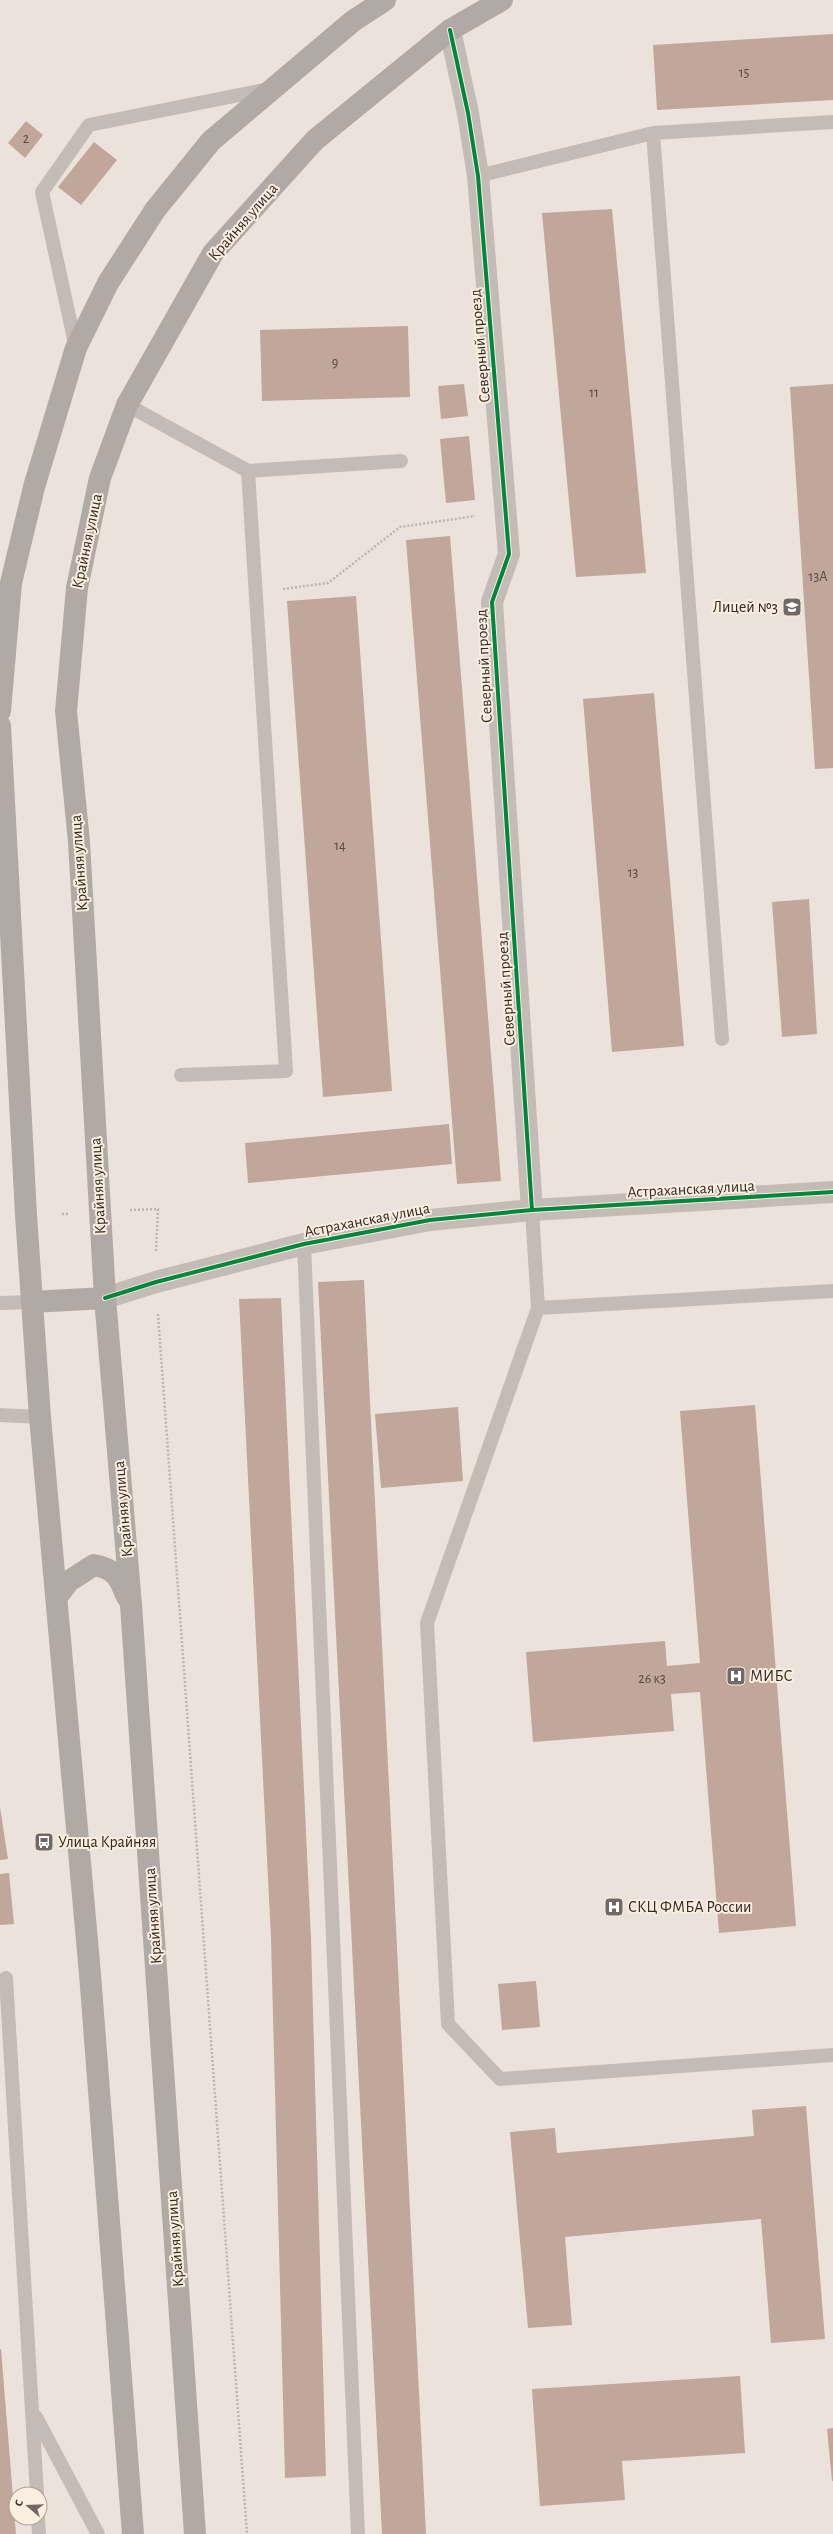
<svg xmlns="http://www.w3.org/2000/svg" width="833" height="2534" viewBox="0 0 833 2534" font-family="'Alegreya Sans',sans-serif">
	<rect width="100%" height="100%" fill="#ebe3db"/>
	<path fill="#c0a69b" d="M 833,34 L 833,100 L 657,110 L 653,45 Z
		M 26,121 L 43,135 L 25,158 L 8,143 Z
		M 94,142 L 117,160 L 81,205 L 58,187 Z
		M 612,209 L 646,573 L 576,577 L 542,213 Z
		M 408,326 L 410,397 L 262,401 L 260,330 Z
		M 464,384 L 468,416 L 441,419 L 438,386 Z
		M 833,384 L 833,768 L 815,769 L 790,387 Z
		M 469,436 L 475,500 L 446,503 L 440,439 Z
		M 450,536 L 501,1181 L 457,1184 L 406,540 Z
		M 356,596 L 392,1091 L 323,1097 L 287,601 Z
		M 654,693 L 684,1046 L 612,1052 L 583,699 Z
		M 809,899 L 817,1034 L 782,1037 L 772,902 Z
		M 449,1124 L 452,1164 L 248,1183 L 245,1143 Z
		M 364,1280 L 426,2534 L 382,2534 L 318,1282 Z
		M 281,1298 L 311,1939 L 326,2476 L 285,2478 L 271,1938 L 239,1299 Z
		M 755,1405 L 796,1926 L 719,1933 L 700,1692 L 671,1694 L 674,1731 L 533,1742 L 526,1652 L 665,1641 L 667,1666 L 700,1663 L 680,1411 Z
		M 458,1407 L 463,1481 L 381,1488 L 375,1414 Z
		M 0,1807 L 8,1859 L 0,1860 Z
		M 9,1873 L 14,1924 L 0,1925 L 0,1874 Z
		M 536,1981 L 540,2027 L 502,2030 L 498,1984 Z
		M 806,2106 L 825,2339 L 771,2343 L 761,2219 L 565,2237 L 572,2325 L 528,2328 L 510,2132 L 555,2128 L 557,2153 L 754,2136 L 752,2110 Z
		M 0,2349 L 1,2349 L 16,2534 L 0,2534 Z
		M 740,2376 L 745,2453 L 622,2461 L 625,2500 L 540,2506 L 532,2389 Z
		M 833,2428 L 833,2481 L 832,2481 L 827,2429 Z"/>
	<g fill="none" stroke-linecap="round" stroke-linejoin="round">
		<path stroke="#bcb4ad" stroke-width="2.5" stroke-dasharray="2 2" stroke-linecap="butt" d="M 283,589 L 328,583 L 400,527 L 475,516
			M 130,1210 L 158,1209 L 156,1251
			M 62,1214 L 70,1214
			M 158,1314 L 247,2534"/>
		<path stroke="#c3bbb5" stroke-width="14" d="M 653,133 L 722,1039
			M 478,176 L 653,133 L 833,122
			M 76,348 L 42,192 L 89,125 L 269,89
			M 127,405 L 248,471 L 401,461
			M 181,1075 L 286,1071 L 248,471
			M 532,1210 L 538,1308
			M 304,1244 L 358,2534
			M 833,1291 L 538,1308 L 427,1623 L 448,2024 L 500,2079 L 833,2055
			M 0,1303 L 32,1302
			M 0,1415 L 40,1417
			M 6,1978 L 37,2494
			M 36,2417 L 98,2534
			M 38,2518 L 39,2534"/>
		<path stroke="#c3bbb5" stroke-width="22" d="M 450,30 L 468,113 L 478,176 L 509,554 L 492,602 L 532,1210
			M 105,1298 L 156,1282 L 304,1244 L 430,1220 L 532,1210 L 833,1192"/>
		<path stroke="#b1a9a4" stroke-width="22" d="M 0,711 L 11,583 L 34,487 L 76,348 L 108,283 L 155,210 L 211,141 L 353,21 L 385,0
			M 0,726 L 26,1215 L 40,1417 L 90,1974 L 133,2534
			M 32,1302 L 105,1298
			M 57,1597 L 69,1581 L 94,1565 C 116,1569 119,1577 127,1597
			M 195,2534 L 131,1605 L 105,1298 L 79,842 L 66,711 L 77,588 L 100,478 L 127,405 L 213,253 L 315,140 L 450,30 L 502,0"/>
		<defs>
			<path id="cycleway" d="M 450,30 L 468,113 L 478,176 L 509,554 L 492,602 L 532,1210
				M 105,1298 L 156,1282 L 304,1244 L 430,1220 L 532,1210 L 833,1192"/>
		</defs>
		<use href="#cycleway" stroke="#faeee0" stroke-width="6"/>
		<use href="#cycleway" stroke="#00873e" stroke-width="4"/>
	</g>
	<defs>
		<symbol id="school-square" viewBox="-11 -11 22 22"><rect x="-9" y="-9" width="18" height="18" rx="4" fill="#736964" stroke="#faeee0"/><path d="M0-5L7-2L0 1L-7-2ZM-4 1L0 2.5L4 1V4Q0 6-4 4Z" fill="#fff"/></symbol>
		<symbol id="hospital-square" viewBox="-11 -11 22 22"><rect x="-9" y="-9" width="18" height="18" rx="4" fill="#736964" stroke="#faeee0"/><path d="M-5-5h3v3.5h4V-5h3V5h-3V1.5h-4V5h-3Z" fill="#fff"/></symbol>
		<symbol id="bus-square" viewBox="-11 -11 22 22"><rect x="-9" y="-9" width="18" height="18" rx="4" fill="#736964" stroke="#faeee0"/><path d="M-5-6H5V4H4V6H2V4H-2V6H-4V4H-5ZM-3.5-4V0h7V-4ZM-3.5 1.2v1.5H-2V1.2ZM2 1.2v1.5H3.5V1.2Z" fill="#fff"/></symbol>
	</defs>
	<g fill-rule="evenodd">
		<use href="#school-square" x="781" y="596" width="22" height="22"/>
		<use href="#hospital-square" x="725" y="1665" width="22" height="22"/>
		<use href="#bus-square" x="33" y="1831" width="22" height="22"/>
		<use href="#hospital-square" x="603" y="1896" width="22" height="22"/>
	</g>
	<g text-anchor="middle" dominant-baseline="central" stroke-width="4" stroke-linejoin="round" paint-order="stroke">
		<g font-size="14" fill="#564842">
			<text x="744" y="73">15</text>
			<text x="26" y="139">2</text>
			<text x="335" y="363">9</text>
			<text x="594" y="393">11</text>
			<text x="818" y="577">13А</text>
			<text x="340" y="846">14</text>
			<text x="633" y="873">13</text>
			<text x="652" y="1679">26 к3</text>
		</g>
		<g font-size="16" fill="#332824" stroke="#faeee0">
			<text transform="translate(243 222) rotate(-49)">Крайняя улица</text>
			<text transform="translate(480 346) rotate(-95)">Северный проезд</text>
			<text transform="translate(87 541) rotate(-78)">Крайняя улица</text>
			<text transform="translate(484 666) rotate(-93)">Северный проезд</text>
			<text transform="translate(79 863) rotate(-94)">Крайняя улица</text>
			<text transform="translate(506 989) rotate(-94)">Северный проезд</text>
			<text transform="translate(98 1186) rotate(-93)">Крайняя улица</text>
			<text transform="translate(691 1189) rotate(-3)">Астраханская улица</text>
			<text transform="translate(367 1220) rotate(-11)">Астраханская улица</text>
			<text transform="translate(123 1509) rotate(-95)">Крайняя улица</text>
			<text transform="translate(153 1916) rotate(-94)">Крайняя улица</text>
			<text transform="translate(175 2239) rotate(-94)">Крайняя улица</text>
		</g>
		<g font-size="16" fill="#332824" stroke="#faeee0" text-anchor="start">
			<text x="778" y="607" text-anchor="end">Лицей №3</text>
			<text x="750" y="1676">МИБС</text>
			<text x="58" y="1842">Улица Крайняя</text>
			<text x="628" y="1907">СКЦ ФМБА России</text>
		</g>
	</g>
	<g transform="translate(28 2506) rotate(289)"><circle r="19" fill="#faeee0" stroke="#aa9f95"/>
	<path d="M0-3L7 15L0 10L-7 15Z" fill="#736964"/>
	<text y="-6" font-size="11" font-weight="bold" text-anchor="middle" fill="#332824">С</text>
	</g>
</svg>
